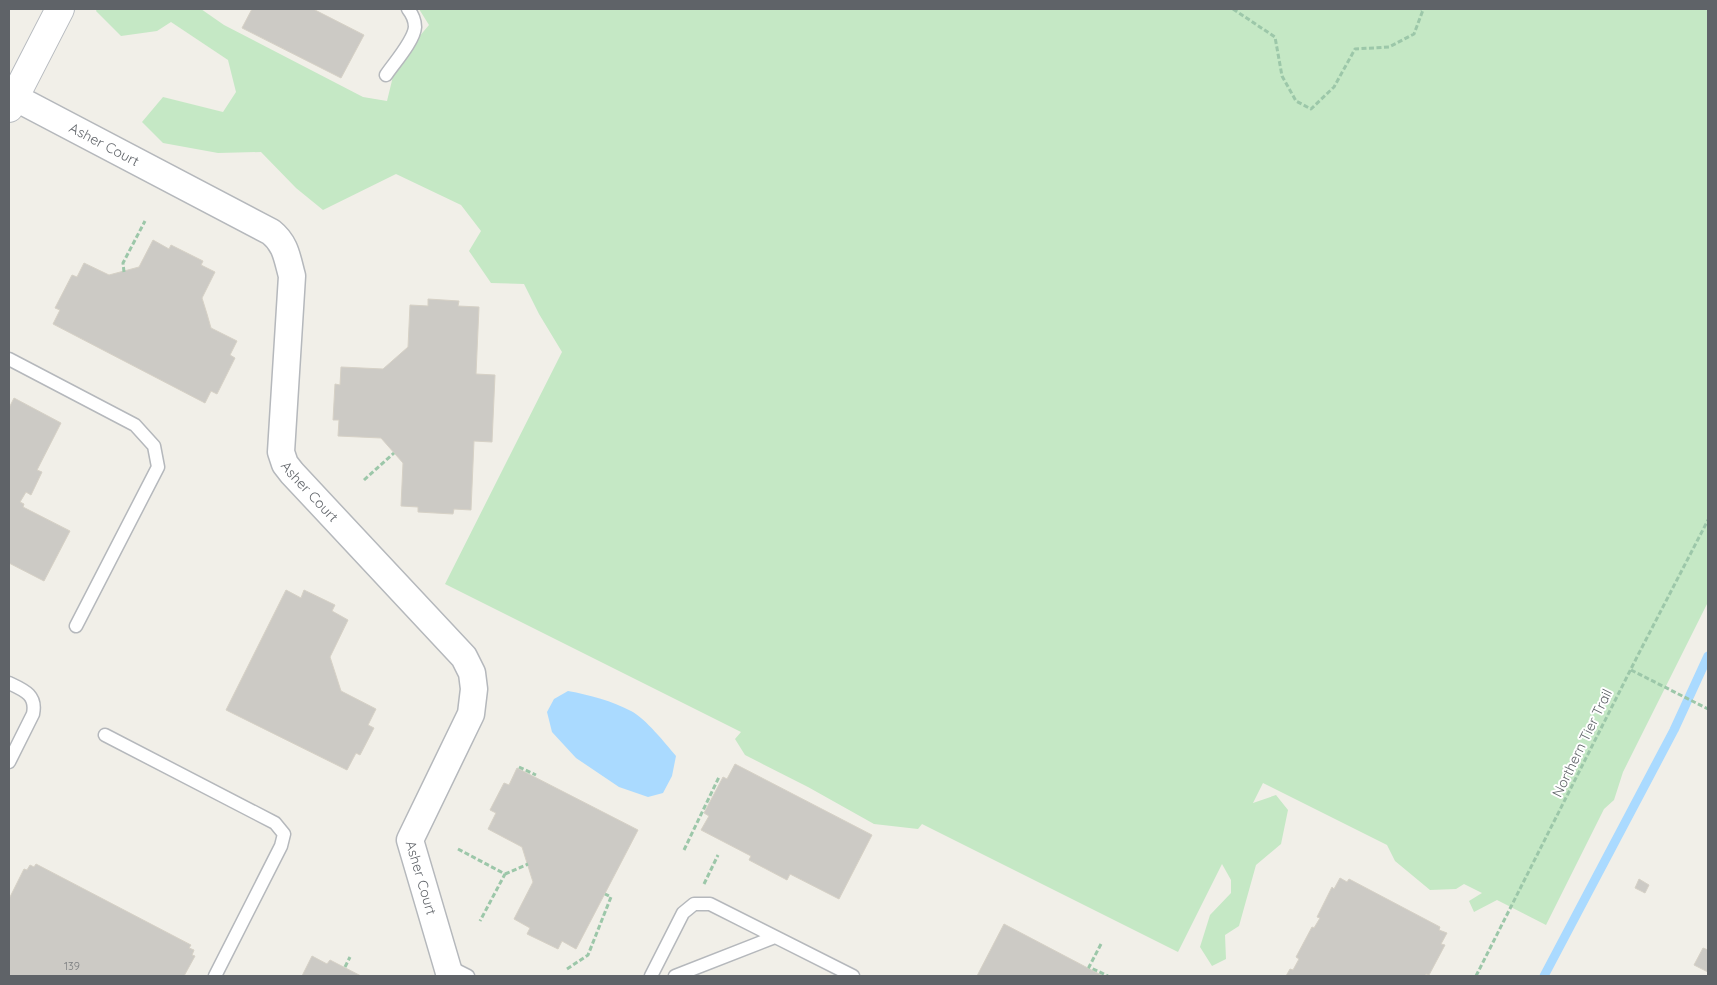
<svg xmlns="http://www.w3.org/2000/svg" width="1717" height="985" viewBox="0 0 1717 985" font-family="Quicksand,sans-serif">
	<rect width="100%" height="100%" fill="#f1efe8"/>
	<path fill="#c5e8c5" d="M 97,9 L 201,9 L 224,25 L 363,97 L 387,101 L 396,64 L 429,25 L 419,9 L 1708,9 L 1708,602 L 1623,772 L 1614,800 L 1604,809 L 1546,925 L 1497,900 L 1474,912 L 1469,901 L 1482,893 L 1464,884 L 1456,889 L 1430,890 L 1395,861 L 1387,845 L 1263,783 L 1253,803 L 1276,795 L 1288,810 L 1281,844 L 1256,865 L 1239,926 L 1225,935 L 1226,959 L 1212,966 L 1200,947 L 1210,915 L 1231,893 L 1231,880 L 1222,864 L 1178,952 L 922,824 L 918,829 L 874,824 L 808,787 L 745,755 L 735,739 L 741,732 L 445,584 L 562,352 L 539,314 L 524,284 L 491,283 L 469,251 L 481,231 L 461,205 L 396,174 L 323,210 L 296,188 L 261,152 L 218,153 L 163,143 L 142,122 L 163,97 L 223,112 L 236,92 L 228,60 L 171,22 L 157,31 L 121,36 L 96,11 Z"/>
	<path fill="#aadaff" d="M 568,691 C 590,695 612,701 631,711 C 645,718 666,744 676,756 L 672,776 L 663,793 L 648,797 L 619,787 L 576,758 L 552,732 L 547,712 L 554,699 Z"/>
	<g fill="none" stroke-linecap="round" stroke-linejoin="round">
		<path stroke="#aadaff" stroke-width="9" d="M 1544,976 L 1674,730 L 1708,656"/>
	</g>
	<path fill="#cccac5" stroke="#d6d1c6" d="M 252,9 L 313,9 L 364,35 L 341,78 L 242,28 Z
		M 153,240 L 169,249 L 171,245 L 203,261 L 201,265 L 215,272 L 202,298 L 207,314 L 211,328 L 237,341 L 230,355 L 235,358 L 217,394 L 211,391 L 205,403 L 53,324 L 60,310 L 55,308 L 72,275 L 77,277 L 84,263 L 109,275 L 139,267 Z
		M 428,299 L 459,301 L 458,306 L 479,307 L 476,374 L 495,375 L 492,442 L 474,441 L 471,510 L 454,509 L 453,514 L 418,512 L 418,507 L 401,506 L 403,463 L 381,438 L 338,436 L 339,420 L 333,420 L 335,384 L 340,385 L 341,367 L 383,369 L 408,347 L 410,305 L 428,306 Z
		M 14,398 L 61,423 L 37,470 L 42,472 L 31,495 L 26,492 L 20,502 L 24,504 L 23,507 L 70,531 L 44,581 L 9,563 L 9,408 Z
		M 286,590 L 301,598 L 304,590 L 335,605 L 332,611 L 348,620 L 330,657 L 341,691 L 376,709 L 368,725 L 374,728 L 360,755 L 356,753 L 347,770 L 226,710 Z
		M 735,764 L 872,835 L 839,899 L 790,874 L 787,880 L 749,860 L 751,856 L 701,830 L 709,816 L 704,813 L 723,777 L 727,779 Z
		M 517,768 L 638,830 L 576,949 L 562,941 L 558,949 L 527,934 L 530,928 L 514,919 L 533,882 L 522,847 L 488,829 L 496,813 L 490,810 L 504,783 L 509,785 Z
		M 36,864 L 191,945 L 189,948 L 194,950 L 192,955 L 195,956 L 184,976 L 9,976 L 9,899 L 24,869 L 27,870 L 30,865 L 34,867 Z
		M 1340,878 L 1347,882 L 1349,879 L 1440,927 L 1439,930 L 1447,933 L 1441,944 L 1445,945 L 1429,975 L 1426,974 L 1425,976 L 1286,976 L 1290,969 L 1293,970 L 1299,959 L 1296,957 L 1312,927 L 1314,928 L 1320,918 L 1317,917 L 1332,887 L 1334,889 Z
		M 1639,879 L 1649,885 L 1645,893 L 1635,888 Z
		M 1004,924 L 1103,976 L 977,976 Z
		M 1703,948 L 1708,950 L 1708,972 L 1694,965 Z
		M 312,956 L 327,964 L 330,960 L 361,976 L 302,976 Z"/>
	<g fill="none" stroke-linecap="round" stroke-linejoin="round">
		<defs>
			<path id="service" d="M 386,75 C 394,63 414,41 415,27 C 415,20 412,14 408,9
				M 9,359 L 135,425 L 154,446 L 158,467 L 76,626
				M 9,683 C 24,690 37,695 33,714 L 9,762
				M 105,735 L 275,823 L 284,834 L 281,846 L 215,976
				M 448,966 L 468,976
				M 651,976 L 683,913 L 694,904 L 710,904 L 853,976
				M 675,976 L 775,937"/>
			<g id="minor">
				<path id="s1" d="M 14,97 L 271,232 C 286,244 287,258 292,276 L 281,452 L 285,464 L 292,473 L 464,657 L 472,673 L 474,689 L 471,714 L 410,840 L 450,976"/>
			</g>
			<path id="secondary" d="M 9,108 L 60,9"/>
		</defs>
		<use href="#service" stroke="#b5b8bc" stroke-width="15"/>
		<use href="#minor" stroke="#b5b8bc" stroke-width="29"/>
		<use href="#secondary" stroke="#b6babf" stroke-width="30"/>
		<path stroke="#9cc7a9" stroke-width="3" stroke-dasharray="5 2.5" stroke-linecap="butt" d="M 1233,9 L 1275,37 L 1282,76 L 1296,101 L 1311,109 L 1334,87 L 1355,49 L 1389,47 L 1414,34 L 1423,10 L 1421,9
			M 124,272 L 123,263 L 145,221
			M 364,480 L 394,453
			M 1631,670 L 1708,709
			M 519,767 L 536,775
			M 458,849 L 505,874 L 480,921
			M 684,850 L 719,777
			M 505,874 L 528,864
			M 704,884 L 718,855
			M 1101,944 L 1089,967 L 1108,976
			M 345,967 L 350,957
			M 567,969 L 588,955 L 611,897 L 605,894
			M 1476,976 L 1638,655 L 1708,520"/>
		<use href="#service" stroke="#fff" stroke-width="12"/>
		<use href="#minor" stroke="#fff" stroke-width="26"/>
		<use href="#secondary" stroke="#fff" stroke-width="28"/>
	</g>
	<g text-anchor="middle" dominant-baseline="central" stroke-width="4" stroke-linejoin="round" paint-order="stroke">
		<g font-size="11" fill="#7a7d7f">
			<text x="72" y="966">139</text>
		</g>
		<g font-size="14" fill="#5f6368" stroke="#fff">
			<text stroke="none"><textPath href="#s1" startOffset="102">Asher Court</textPath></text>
			<text stroke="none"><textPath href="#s1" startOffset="566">Asher Court</textPath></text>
			<text transform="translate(1582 743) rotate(-64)">Northern Tier Trail</text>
			<text stroke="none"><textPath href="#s1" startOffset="1031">Asher Court</textPath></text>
		</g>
	</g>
	<rect width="1717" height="985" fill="none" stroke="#5f6368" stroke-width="20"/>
</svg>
